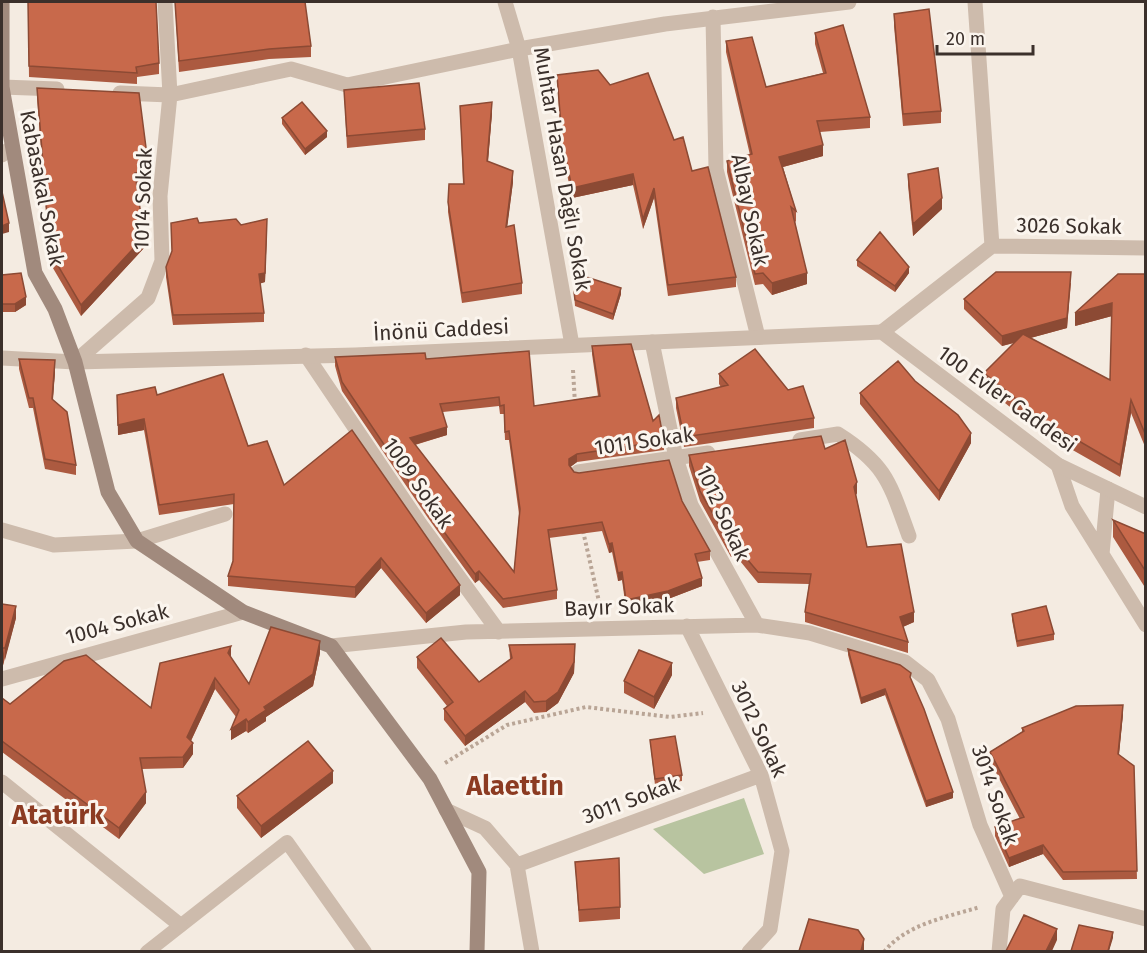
<svg xmlns="http://www.w3.org/2000/svg" width="1147" height="953" viewBox="0 0 1147 953" font-family="'Fira Sans',sans-serif">
	<rect width="100%" height="100%" fill="#f4ebe1"/>
	<path fill="#b8c4a0" d="M 744,798 L 764,854 L 704,874 L 653,829 Z"/>
	<g fill="none" stroke-linecap="round" stroke-linejoin="round">
		<path stroke="#b9a596" stroke-width="4" stroke-dasharray="3 3" stroke-linecap="butt" d="M 573,370 L 575,404
			M 583,531 L 600,606
			M 445,763 L 507,725 L 586,707 L 670,717 L 703,713
			M 884,952 C 906,924 947,917 980,907"/>
		<path stroke="#cdbbac" stroke-width="14" d="M 147,952 L 287,842 L 365,952"/>
		<path stroke="#cdbbac" stroke-width="15" d="M 505,2 L 519,49 L 572,345
			M 713,17 L 716,169 L 758,337
			M 2,87 L 57,89
			M 120,93 L 170,95 L 291,69 L 347,85 L 519,49 L 665,24 L 849,2
			M 2,155 L 12,147
			M 992,246 L 1146,248
			M 882,332 L 992,246 L 975,2
			M 652,342 L 676,458 L 691,505 L 757,625
			M 306,355 L 420,524 L 499,632
			M 75,362 L 148,298 L 162,261 L 160,196 L 170,95 L 165,2
			M 800,440 L 838,434 C 887,465 890,484 909,536
			M 1058,465 L 1072,506 L 1146,625
			M 578,472 L 708,453
			M 2,530 L 54,545 L 137,541 L 225,514
			M 1102,554 L 1108,489
			M 687,626 L 761,775 L 782,851 L 770,929 L 749,952
			M 331,646 L 466,632 L 757,625 L 810,633 L 905,662 L 928,680 L 948,719 L 980,825 L 1012,897
			M 2,679 L 243,612
			M 2,782 L 180,925
			M 446,810 L 485,828 L 517,865 L 532,952
			M 517,865 L 761,775
			M 999,952 L 1003,909 L 1020,886 L 1146,919"/>
		<path stroke="#cdbbac" stroke-width="15" d="M 2,358 L 75,362 L 355,355 L 882,332 L 1058,465 L 1146,507"/>
		<path stroke="#a18a7d" stroke-width="15" d="M 2,2 L 2,87 L 35,273 L 55,309 L 75,362 L 108,492 L 137,541 L 243,612 L 331,646 L 430,779 L 479,872 L 477,952"/>
	</g>
	<path fill="#ac5a40" fill-rule="evenodd" d="M 28,2 L 159,63 L 159,74 L 137,77 L 137,84 L 29,77 Z
		M 175,2 L 221,2 L 311,46 L 311,57 L 269,59 L 179,72 Z
		M 894,14 L 941,111 L 941,123 L 903,126 L 894,26 Z
		M 815,33 L 870,117 L 870,128 L 820,132 L 823,156 L 783,167 L 796,211 L 796,222 L 795,221 L 807,284 L 772,295 L 763,284 L 755,285 L 727,172 L 727,161 L 750,155 L 726,52 L 726,41 L 766,87 L 823,73 L 815,44 Z
		M 557,75 L 610,85 L 674,140 L 692,171 L 736,277 L 736,287 L 668,296 L 654,198 L 643,229 L 633,185 L 572,198 L 564,160 L 559,161 L 556,137 L 556,127 L 560,126 Z
		M 37,88 L 149,171 L 149,182 L 136,183 L 144,248 L 81,316 L 50,263 L 37,98 Z
		M 344,90 L 425,129 L 425,140 L 347,148 Z
		M 460,106 L 492,113 L 488,162 L 513,182 L 507,226 L 522,283 L 522,294 L 462,303 L 448,212 L 448,202 L 463,184 Z
		M 282,118 L 327,137 L 305,155 L 282,124 Z
		M 908,174 L 942,209 L 913,236 L 908,185 Z
		M 199,223 L 241,225 L 267,229 L 265,282 L 260,283 L 264,313 L 264,322 L 173,325 L 166,277 L 166,267 Z
		M 857,260 L 909,273 L 895,292 L 857,266 Z
		M 1146,274 L 1146,449 L 1131,413 L 1120,477 L 1041,432 L 984,386 L 984,373 L 1014,343 L 1002,346 L 964,309 L 964,299 L 1071,283 L 1067,328 L 1030,338 L 1110,380 L 1112,316 L 1075,326 Z
		M 2,275 L 26,305 L 15,312 L 2,312 Z
		M 574,292 L 621,294 L 613,320 L 575,306 Z
		M 592,346 L 653,421 L 664,441 L 664,450 L 577,462 L 570,467 L 574,472 L 682,501 L 710,551 L 710,560 L 697,562 L 702,586 L 668,599 L 626,609 L 622,580 L 618,581 L 612,552 L 609,553 L 602,531 L 549,538 L 557,590 L 557,599 L 503,608 L 479,580 L 475,583 L 428,518 L 342,391 L 335,366 L 335,357 L 426,359 L 534,406 L 598,396 L 592,354 ZM 499,406 L 500,414 L 504,414 L 505,440 L 509,440 L 519,514 L 514,572 L 415,445 L 447,435 L 443,412 Z
		M 19,359 L 55,371 L 53,400 L 76,465 L 76,475 L 45,469 L 33,408 L 29,408 L 19,369 Z
		M 719,374 L 788,390 L 814,418 L 814,428 L 684,447 L 676,408 L 676,398 L 721,387 L 719,384 Z
		M 915,381 L 971,443 L 939,501 L 860,404 L 860,393 Z
		M 117,395 L 157,395 L 248,446 L 284,485 L 460,595 L 426,623 L 381,568 L 355,598 L 228,586 L 228,576 L 233,561 L 234,504 L 159,515 L 144,430 L 118,435 Z
		M 825,449 L 857,493 L 856,495 L 867,547 L 914,622 L 903,627 L 908,642 L 908,653 L 805,622 L 805,612 L 809,584 L 758,583 L 736,556 L 731,557 L 700,501 L 689,466 L 689,455 Z
		M 1113,520 L 1146,534 L 1146,589 L 1113,537 Z
		M 2,604 L 16,618 L 2,669 Z
		M 1012,614 L 1054,634 L 1054,640 L 1017,647 L 1012,620 Z
		M 509,645 L 575,655 L 574,673 L 558,703 L 546,712 L 534,713 L 525,702 L 465,746 L 444,720 L 444,709 L 447,706 L 417,668 L 417,657 L 479,682 L 510,659 Z
		M 848,649 L 911,679 L 953,798 L 926,807 L 885,695 L 861,704 L 848,655 Z
		M 320,653 L 313,686 L 266,717 L 266,721 L 248,733 L 246,731 L 231,740 L 236,717 L 215,689 L 191,741 L 193,754 L 183,768 L 142,769 L 146,803 L 119,839 L 2,752 L 2,698 L 10,704 L 151,708 L 231,658 L 249,684 Z
		M 672,675 L 654,709 L 624,693 L 624,681 Z
		M 1123,714 L 1119,755 L 1134,766 L 1137,879 L 1063,880 L 1043,854 L 1009,867 L 995,836 L 995,827 L 1020,819 L 990,761 L 990,752 L 1022,732 L 1022,728 Z
		M 650,740 L 682,775 L 682,781 L 655,785 Z
		M 333,783 L 261,838 L 237,808 L 237,796 Z
		M 575,862 L 620,907 L 620,919 L 579,922 Z"/>
	<path fill="#8c4a34" d="M 492,102 L 492,113 L 487,172 L 487,161 Z
		M 327,131 L 327,137 L 305,155 L 305,149 Z
		M 823,145 L 823,156 L 779,168 L 779,157 Z
		M 513,171 L 513,182 L 506,237 L 506,227 Z
		M 633,174 L 633,185 L 572,198 L 572,188 Z
		M 654,188 L 654,198 L 643,229 L 643,219 Z
		M 942,198 L 942,209 L 913,236 L 913,224 Z
		M 9,223 L 9,232 L 2,234 L 2,226 Z
		M 267,229 L 265,282 L 259,284 L 259,274 Z
		M 144,237 L 144,248 L 81,316 L 81,305 Z
		M 909,267 L 909,273 L 895,292 L 895,286 Z
		M 1071,272 L 1067,328 L 1002,346 L 1002,336 Z
		M 807,273 L 807,284 L 772,295 L 772,283 Z
		M 621,288 L 621,294 L 613,320 L 613,314 Z
		M 26,297 L 26,305 L 15,312 L 15,304 Z
		M 1112,303 L 1112,316 L 1075,326 L 1075,313 Z
		M 55,360 L 55,371 L 52,410 L 52,399 Z
		M 1131,400 L 1131,413 L 1120,477 L 1120,465 Z
		M 144,419 L 144,430 L 118,435 L 118,425 Z
		M 447,427 L 447,435 L 410,446 L 410,438 Z
		M 971,433 L 971,443 L 939,501 L 939,491 Z
		M 577,454 L 577,462 L 569,468 L 569,474 L 569,459 Z
		M 857,482 L 857,493 L 854,498 L 854,487 Z
		M 612,543 L 612,552 L 609,553 L 609,544 Z
		M 381,558 L 381,568 L 355,598 L 355,587 Z
		M 479,571 L 479,580 L 475,583 L 475,574 Z
		M 622,572 L 622,580 L 618,581 L 618,573 Z
		M 702,578 L 702,586 L 668,599 L 626,609 L 626,600 Z
		M 460,585 L 460,595 L 426,623 L 426,613 Z
		M 16,606 L 16,618 L 5,660 L 5,648 Z
		M 914,612 L 914,622 L 900,628 L 900,617 Z
		M 320,641 L 320,653 L 313,686 L 266,717 L 266,721 L 248,733 L 248,722 L 264,707 Z
		M 575,644 L 574,673 L 558,703 L 546,712 L 546,701 Z
		M 231,646 L 231,658 L 228,653 Z
		M 4,650 L 4,661 L 2,669 L 2,658 Z
		M 672,663 L 672,675 L 654,709 L 654,697 Z
		M 215,678 L 215,689 L 187,749 L 187,737 Z
		M 885,689 L 885,695 L 861,704 L 861,698 Z
		M 525,691 L 525,702 L 465,746 L 465,736 Z
		M 1123,705 L 1123,714 L 1118,763 L 1118,754 Z
		M 246,719 L 246,731 L 231,740 L 231,729 Z
		M 193,743 L 193,754 L 183,768 L 183,757 Z
		M 333,771 L 333,783 L 261,838 L 261,826 Z
		M 146,792 L 146,803 L 119,839 L 119,828 Z
		M 953,792 L 953,798 L 926,807 L 926,801 Z
		M 1043,845 L 1043,854 L 1009,867 L 1009,858 Z
		M 1057,929 L 1057,940 L 1052,951 L 1046,951 Z
		M 1113,932 L 1113,938 L 1109,951 L 1108,951 Z
		M 864,939 L 864,950 L 863,951 L 861,951 Z"/>
	<path fill="#c8694b" stroke="#8c4a34" stroke-width="1.5" fill-rule="evenodd" d="M 28,2 L 156,2 L 159,63 L 136,67 L 137,73 L 29,66 Z
		M 175,2 L 305,2 L 311,46 L 269,49 L 179,61 Z
		M 929,9 L 941,111 L 903,114 L 894,14 Z
		M 843,25 L 870,117 L 817,121 L 823,145 L 779,157 L 796,211 L 791,207 L 807,273 L 772,283 L 763,273 L 755,274 L 727,161 L 752,154 L 726,41 L 752,37 L 766,87 L 826,73 L 815,33 Z
		M 598,70 L 610,85 L 648,73 L 674,140 L 683,137 L 692,171 L 708,167 L 736,277 L 668,285 L 654,188 L 643,219 L 633,174 L 572,188 L 564,150 L 559,151 L 556,127 L 561,126 L 557,75 Z
		M 419,83 L 425,129 L 347,136 L 344,90 Z
		M 37,88 L 139,93 L 149,171 L 135,173 L 144,237 L 81,305 L 50,252 Z
		M 302,102 L 327,131 L 305,149 L 282,118 Z
		M 492,102 L 487,161 L 513,171 L 506,227 L 514,225 L 522,283 L 462,293 L 448,202 L 449,184 L 464,184 L 460,106 Z
		M 938,168 L 942,198 L 913,224 L 908,174 Z
		M 2,192 L 9,223 L 2,226 Z
		M 197,218 L 199,223 L 236,219 L 241,225 L 267,219 L 265,273 L 259,274 L 264,313 L 173,315 L 166,267 L 172,251 L 171,223 Z
		M 880,232 L 909,267 L 895,286 L 857,260 Z
		M 996,272 L 1071,272 L 1067,318 L 1002,336 L 964,299 Z
		M 21,273 L 26,297 L 15,304 L 2,304 L 2,275 Z
		M 1118,274 L 1146,274 L 1146,436 L 1131,400 L 1120,465 L 1041,419 L 984,373 L 1023,334 L 1110,380 L 1112,303 L 1075,313 Z
		M 580,275 L 621,288 L 613,314 L 575,300 L 574,292 Z
		M 631,344 L 653,421 L 659,415 L 664,441 L 577,454 L 569,459 L 569,465 L 574,472 L 579,473 L 669,460 L 682,501 L 710,551 L 695,554 L 702,578 L 668,591 L 626,600 L 622,572 L 618,573 L 612,543 L 609,544 L 602,522 L 548,530 L 557,590 L 503,599 L 479,571 L 475,574 L 428,510 L 342,382 L 335,357 L 425,353 L 426,359 L 529,351 L 534,406 L 600,396 L 592,346 ZM 499,397 L 500,406 L 504,405 L 505,432 L 509,431 L 520,509 L 514,572 L 410,438 L 447,427 L 440,404 Z
		M 755,349 L 788,390 L 803,386 L 814,418 L 684,437 L 676,398 L 728,385 L 719,374 Z
		M 19,359 L 55,360 L 52,399 L 67,412 L 76,465 L 45,459 L 33,398 L 29,398 Z
		M 898,361 L 915,381 L 958,415 L 971,433 L 939,491 L 860,393 Z
		M 223,374 L 248,446 L 267,441 L 284,485 L 352,430 L 460,585 L 426,613 L 381,558 L 355,587 L 228,576 L 233,561 L 234,494 L 159,505 L 144,419 L 118,425 L 117,395 L 155,387 L 157,395 Z
		M 821,436 L 825,449 L 845,440 L 857,482 L 854,487 L 867,547 L 901,544 L 914,612 L 900,617 L 908,642 L 805,612 L 811,574 L 758,572 L 736,546 L 731,546 L 700,491 L 689,455 Z
		M 1113,520 L 1146,534 L 1146,572 Z
		M 2,604 L 16,606 L 5,648 L 2,648 Z
		M 1046,606 L 1054,634 L 1017,641 L 1012,614 Z
		M 271,627 L 320,641 L 313,674 L 264,707 L 266,710 L 248,722 L 246,719 L 231,729 L 239,710 L 215,678 L 187,737 L 193,743 L 183,757 L 140,758 L 146,792 L 119,828 L 2,741 L 2,698 L 10,704 L 64,661 L 86,655 L 151,708 L 160,663 L 231,646 L 228,653 L 249,684 Z
		M 441,638 L 479,682 L 512,658 L 509,645 L 575,644 L 574,662 L 558,692 L 546,701 L 534,702 L 525,691 L 465,736 L 444,709 L 453,702 L 417,657 Z
		M 848,649 L 900,665 L 911,673 L 910,677 L 924,709 L 953,792 L 926,801 L 885,689 L 861,698 Z
		M 639,650 L 672,663 L 654,697 L 624,681 Z
		M 1123,705 L 1118,754 L 1134,766 L 1137,871 L 1063,872 L 1043,845 L 1009,858 L 995,827 L 1024,817 L 990,752 L 1024,731 L 1022,728 L 1076,706 Z
		M 675,736 L 682,775 L 655,779 L 650,740 Z
		M 308,741 L 333,771 L 261,826 L 237,796 Z
		M 619,858 L 620,907 L 579,910 L 575,862 Z
		M 1024,915 L 1057,929 L 1046,951 L 1006,951 Z
		M 809,919 L 858,930 L 864,939 L 861,951 L 799,951 Z
		M 1079,925 L 1113,932 L 1108,951 L 1071,951 Z"/>
	<g text-anchor="middle" dominant-baseline="central" stroke-width="6" stroke-linejoin="round" paint-order="stroke">
		<g font-size="21" fill="#3b302b" stroke="#fbf5ee">
			<text transform="translate(562 169) rotate(80)">Muhtar Hasan Dağlı Sokak</text>
			<text transform="translate(42 188) rotate(79)">Kabasakal Sokak</text>
			<text transform="translate(143 199) rotate(-88)">1014 Sokak</text>
			<text transform="translate(750 210) rotate(78)">Albay Sokak</text>
			<text transform="translate(1069 226) rotate(1)">3026 Sokak</text>
			<text transform="translate(441 330) rotate(-3)">İnönü Caddesi</text>
			<text transform="translate(1007 399) rotate(36)">100 Evler Caddesi</text>
			<text transform="translate(644 441) rotate(-8)">1011 Sokak</text>
			<text transform="translate(418 483) rotate(55)">1009 Sokak</text>
			<text transform="translate(723 513) rotate(66)">1012 Sokak</text>
			<text transform="translate(619 607) rotate(-2)">Bayır Sokak</text>
			<text transform="translate(117 624) rotate(-15)">1004 Sokak</text>
			<text transform="translate(759 729) rotate(65)">3012 Sokak</text>
			<text transform="translate(995 795) rotate(71)">3014 Sokak</text>
			<text transform="translate(631 800) rotate(-20)">3011 Sokak</text>
		</g>
		<g font-size="27" font-weight="bold" fill="#8c3b22" stroke="#fbf5ee">
			<text x="515" y="786">Alaettin</text>
			<text x="58" y="815">Atatürk</text>
		</g>
	</g>
	<rect width="1147" height="953" fill="none" stroke="#3b302b" stroke-width="6"/>
	<path d="M937 45v9h96v-9" fill="none" stroke="#3b302b" stroke-width="3"/>
	<text x="946" y="45" font-size="18" fill="#3b302b" stroke="#fbf5ee" stroke-width="4.5" paint-order="stroke">20 m</text>
</svg>
